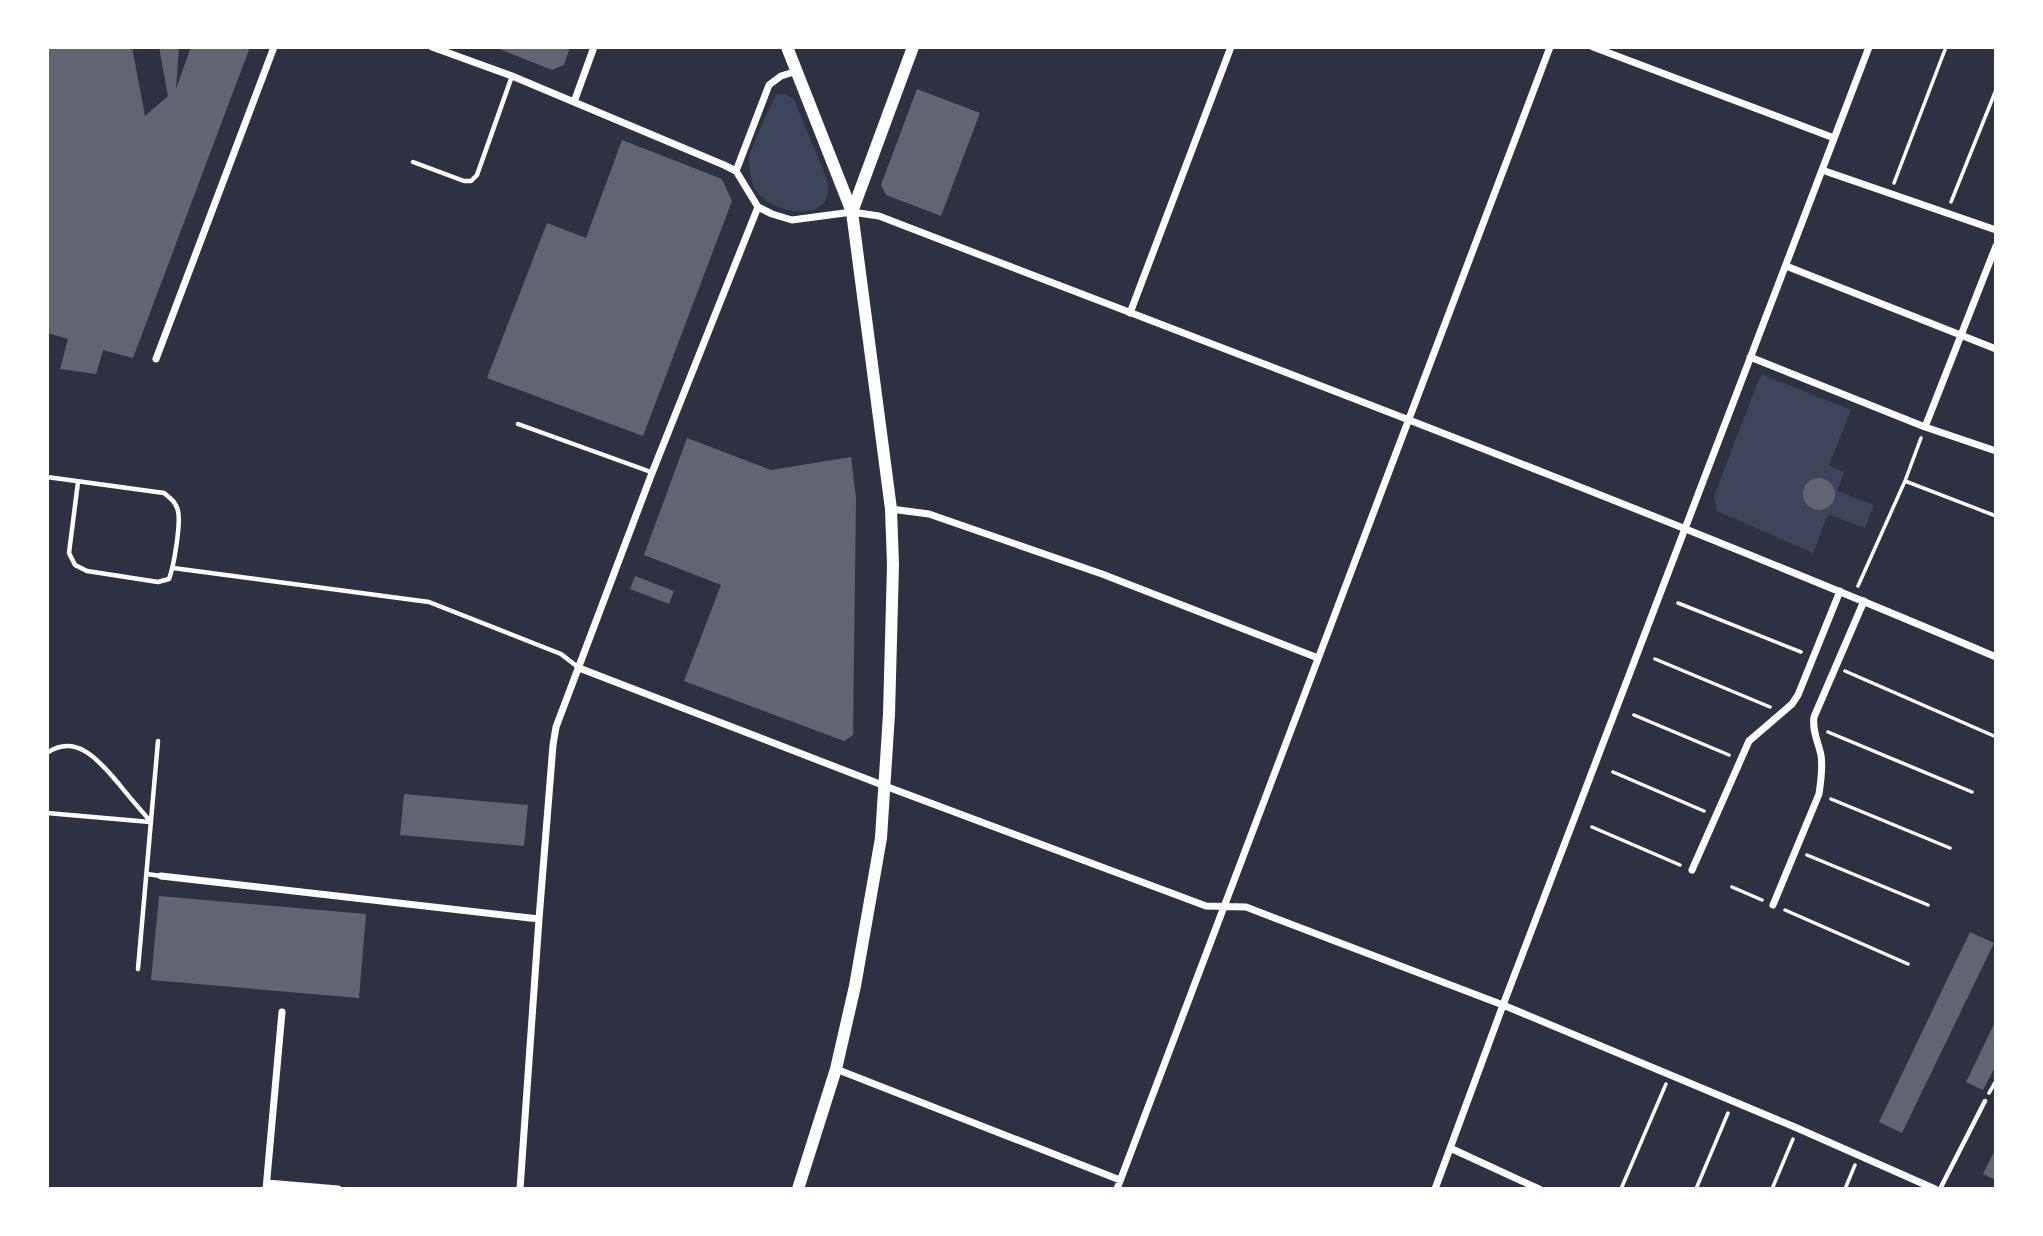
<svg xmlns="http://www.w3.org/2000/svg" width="2043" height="1236" viewBox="0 0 2043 1236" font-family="'Golos Text',sans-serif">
	<rect width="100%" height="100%" fill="#2d3142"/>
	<path fill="#3c4559" d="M 776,94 L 785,94 L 794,99 L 827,180 C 838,226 768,216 754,187 C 751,180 749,167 749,160 C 749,150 771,106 776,94 Z
		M 1761,374 L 1851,410 L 1829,465 L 1844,472 L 1837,491 L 1874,505 L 1865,528 L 1828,514 L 1813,553 L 1717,511 L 1714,496 Z"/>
	<path fill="#626471" d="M 47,47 L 132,47 L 145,116 L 168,96 L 159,47 L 179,47 L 176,89 L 191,47 L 250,47 L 133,358 L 103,350 L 96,374 L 60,369 L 68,339 L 47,333 Z
		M 494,47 L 570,47 L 564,65 L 552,70 Z
		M 917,89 L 980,113 L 941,216 L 886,195 L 881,185 Z
		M 622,140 L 722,179 L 732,201 L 643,436 L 487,378 L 547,223 L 586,238 Z
		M 687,438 L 771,470 L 851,457 L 856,498 L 853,735 L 844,741 L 684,681 L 721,585 L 644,555 Z
		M1803 494a16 16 0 1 1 32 0a16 16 0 1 1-32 0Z
		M 635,576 L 674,591 L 669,604 L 630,589 Z
		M 404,794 L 528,805 L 524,846 L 400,835 Z
		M 159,896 L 366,914 L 359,998 L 151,980 Z
		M 1970,932 L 1994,943 L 1902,1133 L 1879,1122 Z
		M 1996,1020 L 1996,1065 L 1983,1090 L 1966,1082 Z
		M 1996,1148 L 1996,1180 L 1983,1174 Z"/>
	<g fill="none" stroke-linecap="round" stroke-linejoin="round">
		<path stroke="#fff" stroke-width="3.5" d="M 1894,183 L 1946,47
			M 1951,202 L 1996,90
			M 1905,481 L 1996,516
			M 1858,586 L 1905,481 L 1921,438
			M 1678,603 L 1801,652
			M 1655,659 L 1770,707
			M 1845,671 L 1994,736
			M 1634,715 L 1729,755
			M 1828,732 L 1972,792
			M 1613,772 L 1704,811
			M 1831,799 L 1950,848
			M 1592,827 L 1680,865
			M 1807,855 L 1928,905
			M 1732,887 L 1762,900
			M 1785,910 L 1908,964
			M 1989,1093 L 1996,1081
			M 1621,1189 L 1666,1084
			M 1696,1189 L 1728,1113
			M 1772,1189 L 1793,1139
			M 1845,1189 L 1855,1165"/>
		<path stroke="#fff" stroke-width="4.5" d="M 413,162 L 464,181 L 471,181 L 477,175 L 512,76
			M 518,424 L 651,472
			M 47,477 L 164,493 C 171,499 176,502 178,511 C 181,523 174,566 169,579 L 158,582 L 87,571 L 75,565 L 69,553 L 78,482
			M 173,568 L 429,602 L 561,654 L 579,668
			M 47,753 C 77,732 101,763 119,784 C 129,797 140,809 151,822
			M 47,813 L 150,822
			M 147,874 L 161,876
			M 138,969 L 158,741
			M 1940,1189 L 1985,1101"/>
		<path stroke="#fff" stroke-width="7" d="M 432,47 L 512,76 L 724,165 L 736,171 L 758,207 L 772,214 L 792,220 L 852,212 L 879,216 C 1252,360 1627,500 1996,657
			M 1593,47 L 1834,138
			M 574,102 L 594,47
			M 1822,170 L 1996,230
			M 736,171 L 769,85 L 781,76 L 797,71
			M 1786,266 L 1996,349
			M 1130,313 L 1231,47
			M 1750,357 L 1925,427 L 1996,451
			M 156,359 L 274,47
			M 1925,427 L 1996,246
			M 891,509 L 929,514 L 1102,574 L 1318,658
			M 579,668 L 885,786 L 1206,906 L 1246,907 L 1503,1005 L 1797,1128 L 1935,1189
			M 1692,870 L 1749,741 L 1792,704 L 1798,695 L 1840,591
			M 161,876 L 539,919
			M 1773,905 L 1819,794 C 1821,781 1823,768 1821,755 C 1818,742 1812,730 1814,717 L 1864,601
			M 836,1069 L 1120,1180
			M 1450,1148 L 1539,1189
			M 267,1183 L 338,1189
			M 266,1189 L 282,1012
			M 520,1189 L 539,919 L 553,745 L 556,727 L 652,473 L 758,207
			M 1117,1189 L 1550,47
			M 1435,1189 L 1503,1005 L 1869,47"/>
		<path stroke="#fff" stroke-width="12" d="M 787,47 L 852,212 L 891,509 L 893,565 L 889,714 L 881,838 L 855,986 L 836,1069 L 798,1189
			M 852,212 L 913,47"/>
	</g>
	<rect width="2043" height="1236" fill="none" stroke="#ffffff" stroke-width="98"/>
</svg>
